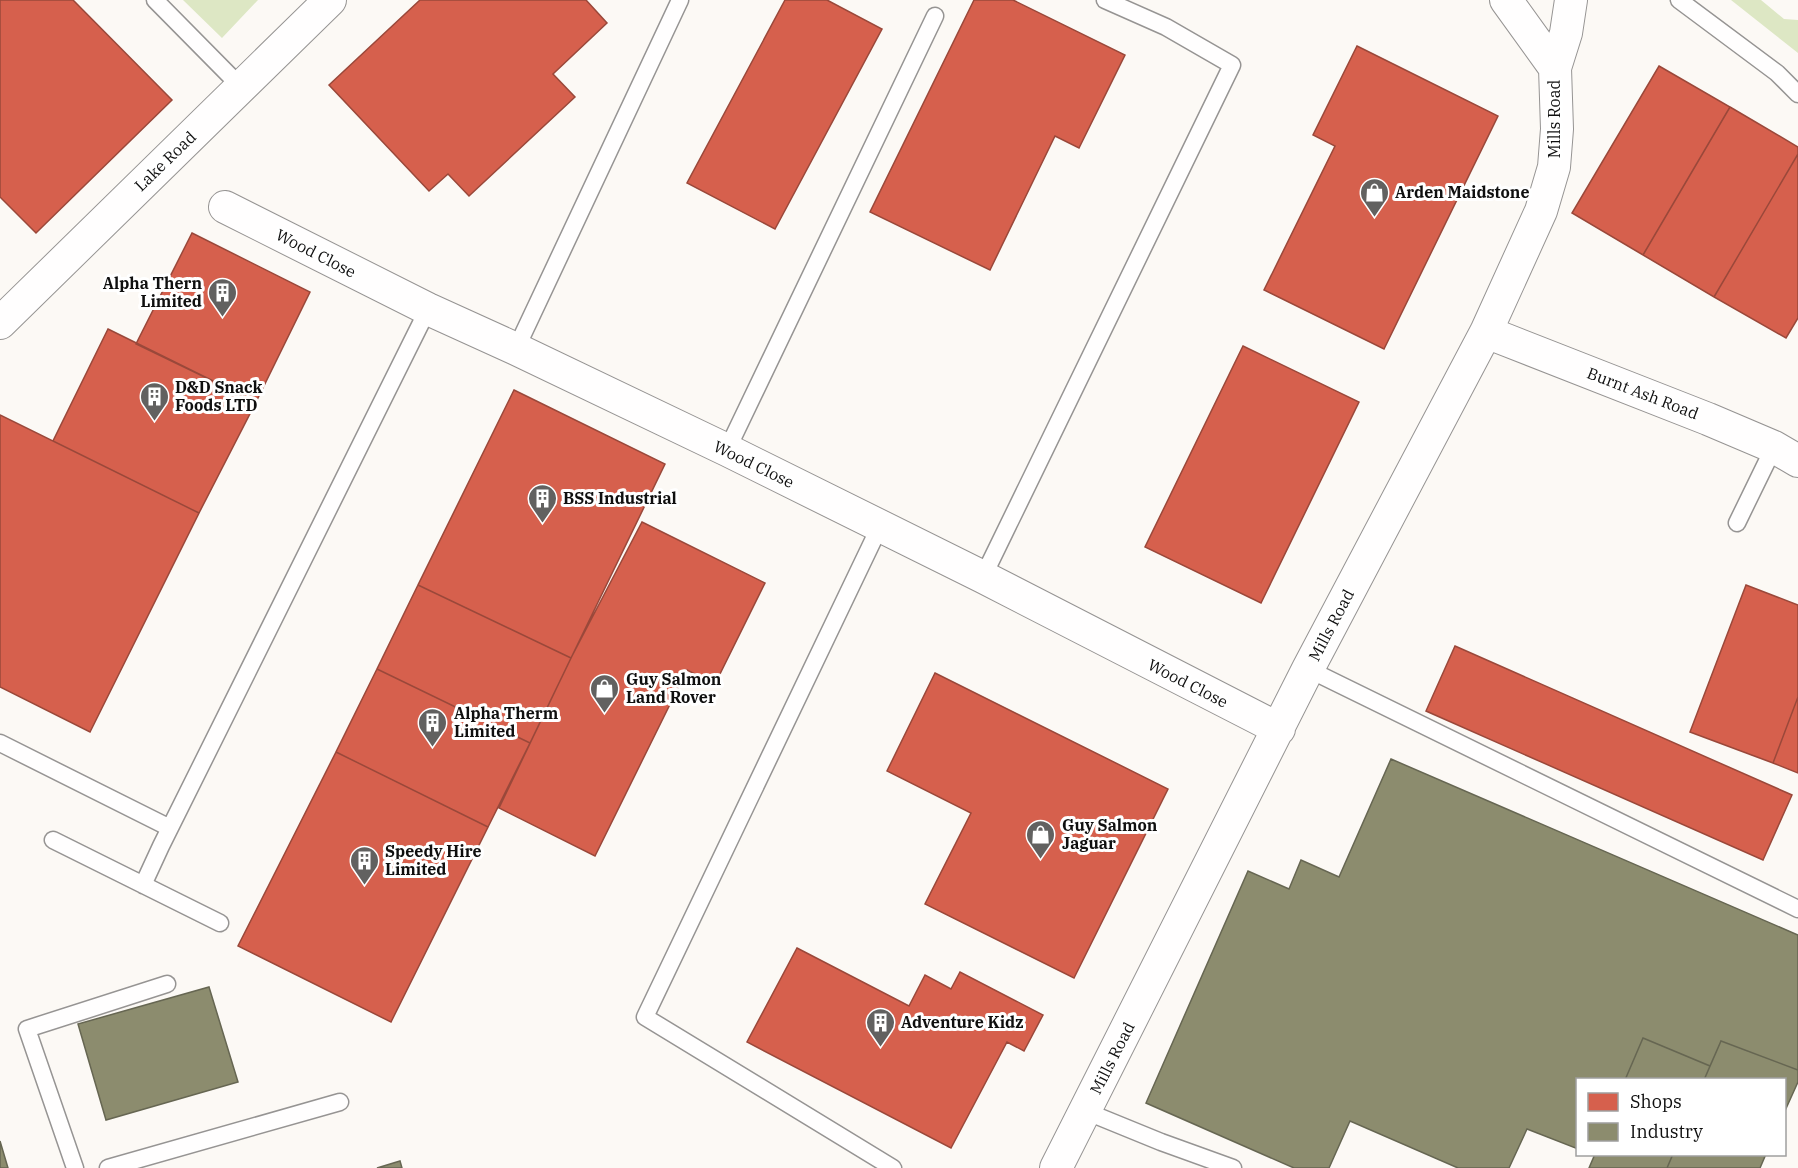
<svg xmlns="http://www.w3.org/2000/svg" width="1798" height="1168" viewBox="0 0 1798 1168" font-family="'IBM Plex Serif',serif">
	<rect width="100%" height="100%" fill="#fcf9f5"/>
	<path fill="#dde7c4" d="M 183,0 L 258,0 L 222,38 Z
		M 1731,0 L 1761,0 L 1784,19 L 1798,20 L 1798,53 Z"/>
	<path fill="#d6604d" stroke="#9a483a" stroke-width="1.5" d="M 0,0 L 73,0 L 172,100 L 36,233 L 0,197 Z
		M 420,0 L 586,0 L 607,23 L 553,74 L 575,97 L 469,196 L 448,174 L 429,191 L 329,85 Z
		M 785,0 L 827,0 L 882,29 L 775,229 L 687,183 Z
		M 974,0 L 1013,0 L 1125,55 L 1079,148 L 1055,136 L 990,270 L 870,212 Z
		M 1357,46 L 1498,116 L 1384,349 L 1264,290 L 1335,146 L 1313,135 Z
		M 1659,66 L 1730,107 L 1643,255 L 1572,213 Z
		M 1730,107 L 1798,147 L 1798,154 L 1714,297 L 1643,255 Z
		M 1798,154 L 1798,318 L 1786,338 L 1714,297 Z
		M 192,233 L 310,292 L 256,402 L 136,344 Z
		M 108,329 L 256,402 L 199,513 L 53,441 Z
		M 1243,346 L 1359,402 L 1261,603 L 1145,547 Z
		M 514,390 L 665,464 L 571,658 L 418,585 Z
		M 0,415 L 199,513 L 90,732 L 0,687 Z
		M 642,522 L 765,583 L 715,684 L 687,670 L 595,856 L 499,808 L 571,658 Z
		M 418,585 L 571,658 L 530,743 L 377,669 Z
		M 1746,585 L 1798,605 L 1798,697 L 1773,763 L 1690,732 Z
		M 1455,646 L 1792,795 L 1763,860 L 1426,711 Z
		M 377,669 L 530,743 L 488,827 L 336,752 Z
		M 935,673 L 1168,789 L 1074,978 L 925,904 L 971,813 L 887,771 Z
		M 1798,697 L 1798,773 L 1773,763 Z
		M 336,752 L 488,827 L 391,1022 L 238,946 Z
		M 797,948 L 909,1006 L 925,975 L 951,989 L 960,972 L 1043,1015 L 1024,1051 L 1007,1042 L 951,1148 L 747,1042 Z"/>
	<path fill="#8c8c6e" stroke="#666652" stroke-width="1.5" d="M 1391,759 L 1798,935 L 1798,1070 L 1721,1041 L 1710,1066 L 1643,1038 L 1625,1080 L 1578,1080 L 1578,1149 L 1527,1129 L 1509,1168 L 1458,1168 L 1350,1121 L 1329,1168 L 1294,1168 L 1146,1103 L 1248,871 L 1289,889 L 1301,860 L 1339,877 Z
		M 209,987 L 238,1082 L 106,1120 L 78,1024 Z
		M 1643,1038 L 1710,1066 L 1704,1080 L 1625,1080 Z
		M 1721,1041 L 1798,1070 L 1798,1082 L 1784,1113 L 1784,1080 L 1704,1080 Z
		M 0,1141 L 8,1168 L 0,1168 Z
		M 1595,1154 L 1673,1154 L 1667,1168 L 1589,1168 Z
		M 1673,1154 L 1766,1154 L 1760,1168 L 1667,1168 Z
		M 400,1161 L 402,1168 L 377,1168 Z"/>
	<g fill="none" stroke-linecap="round" stroke-linejoin="round">
		<defs>
			<path id="service" d="M 155,0 L 241,87
				M 1679,0 L 1777,73 L 1798,94
				M 516,349 L 680,0
				M 727,450 L 935,16
				M 1737,523 L 1774,447
				M 880,526 L 645,1017 L 893,1168
				M 983,577 L 1232,65 L 1166,27 L 1105,0
				M 1308,669 L 1798,909
				M 0,743 L 170,828
				M 53,840 L 220,923
				M 143,885 L 161,846 L 428,309
				M 1085,1111 L 1161,1142 L 1233,1168
				M 75,1168 L 27,1029 L 167,984
				M 108,1168 L 340,1102"/>
			<path id="minor" d="M 1506,0 L 1555,68
				M 225,207 L 428,309 L 516,349 L 727,450 L 983,577 L 1279,729
				M 0,323 L 330,0
				M 1486,332 L 1708,419 L 1774,447 L 1798,461
				M 1056,1168 L 1308,669 L 1486,332 L 1541,211 L 1554,167 L 1557,129 L 1555,68 L 1566,33 L 1571,0"/>
		</defs>
		<use href="#service" stroke="#969493" stroke-width="19"/>
		<use href="#minor" stroke="#969493" stroke-width="34"/>
		<use href="#service" stroke="#fffefe" stroke-width="16"/>
		<use href="#minor" stroke="#fffefe" stroke-width="32"/>
	</g>
	<defs>
		<symbol id="shop-pin" viewBox="-11 -11 22 30"><path d="M0 17L-7.5 6A9.5 9.5 0 1 1 7.5 6Z" fill="#626160" stroke="#fff"/><path d="M-5-2.5h2.3a2.7 3.5 0 0 1 5.4 0H5L5.5 6h-11ZM-1.5-2.5h3a1.5 2.3 0 0 0-3 0Z" fill="#fff"/></symbol>
		<symbol id="building-pin" viewBox="-11 -11 22 30"><path d="M0 17L-7.5 6A9.5 9.5 0 1 1 7.5 6Z" fill="#626160" stroke="#fff"/><path d="M-4-6H4V6H1V3H-1V6H-4ZM-2.5-4.3h1.7v1.8h-1.7ZM.8-4.3h1.7v1.8H.8ZM-2.5-1h1.7V.8h-1.7ZM.8-1h1.7V.8H.8Z" fill="#fff"/></symbol>
	</defs>
	<g fill-rule="evenodd">
		<use href="#shop-pin" x="1358" y="176" width="33" height="45"/>
		<use href="#building-pin" x="206" y="276" width="33" height="45"/>
		<use href="#building-pin" x="138" y="380" width="33" height="45"/>
		<use href="#building-pin" x="526" y="482" width="33" height="45"/>
		<use href="#shop-pin" x="588" y="672" width="33" height="45"/>
		<use href="#building-pin" x="416" y="706" width="33" height="45"/>
		<use href="#shop-pin" x="1024" y="818" width="33" height="45"/>
		<use href="#building-pin" x="348" y="844" width="33" height="45"/>
		<use href="#building-pin" x="864" y="1006" width="33" height="45"/>
	</g>
	<g text-anchor="middle" dominant-baseline="central" stroke-width="6" stroke-linejoin="round" paint-order="stroke">
		<g font-size="16" fill="#0f0f0f" stroke="#fff">
			<text transform="translate(1554 119) rotate(-90)">Mills Road</text>
			<text transform="translate(165 161) rotate(-44)">Lake Road</text>
			<text transform="translate(316 253) rotate(27)">Wood Close</text>
			<text transform="translate(1643 393) rotate(21)">Burnt Ash Road</text>
			<text transform="translate(754 464) rotate(26)">Wood Close</text>
			<text transform="translate(1331 625) rotate(-62)">Mills Road</text>
			<text transform="translate(1188 683) rotate(27)">Wood Close</text>
			<text transform="translate(1112 1058) rotate(-63)">Mills Road</text>
		</g>
		<g font-size="16" font-weight="bold" fill="#0f0f0f" stroke="#fff" text-anchor="start">
			<text x="1395" y="192">Arden Maidstone</text>
			<text x="202" y="283" text-anchor="end">Alpha Thern<tspan x="202" dy="18">Limited</tspan></text>
			<text x="175" y="387">D&amp;D Snack<tspan x="175" dy="18">Foods LTD</tspan></text>
			<text x="563" y="498">BSS Industrial</text>
			<text x="626" y="679">Guy Salmon<tspan x="626" dy="18">Land Rover</tspan></text>
			<text x="454" y="713">Alpha Therm<tspan x="454" dy="18">Limited</tspan></text>
			<text x="1062" y="825">Guy Salmon<tspan x="1062" dy="18">Jaguar</tspan></text>
			<text x="385" y="851">Speedy Hire<tspan x="385" dy="18">Limited</tspan></text>
			<text x="901" y="1022">Adventure Kidz</text>
		</g>
	</g>
	<rect x="1576" y="1078" width="210" height="78" fill="#ffffff" stroke="#9f9f9f" stroke-width="1.5"/>
	<rect x="1588" y="1093" width="30" height="18" fill="#d6604d" stroke="#9f9f9f" stroke-width="1.5"/>
	<text x="1630" y="1108" font-size="18" fill="#0f0f0f">Shops</text>
	<rect x="1588" y="1123" width="30" height="18" fill="#8c8c6e" stroke="#9f9f9f" stroke-width="1.5"/>
	<text x="1630" y="1138" font-size="18" fill="#0f0f0f">Industry</text>
</svg>
